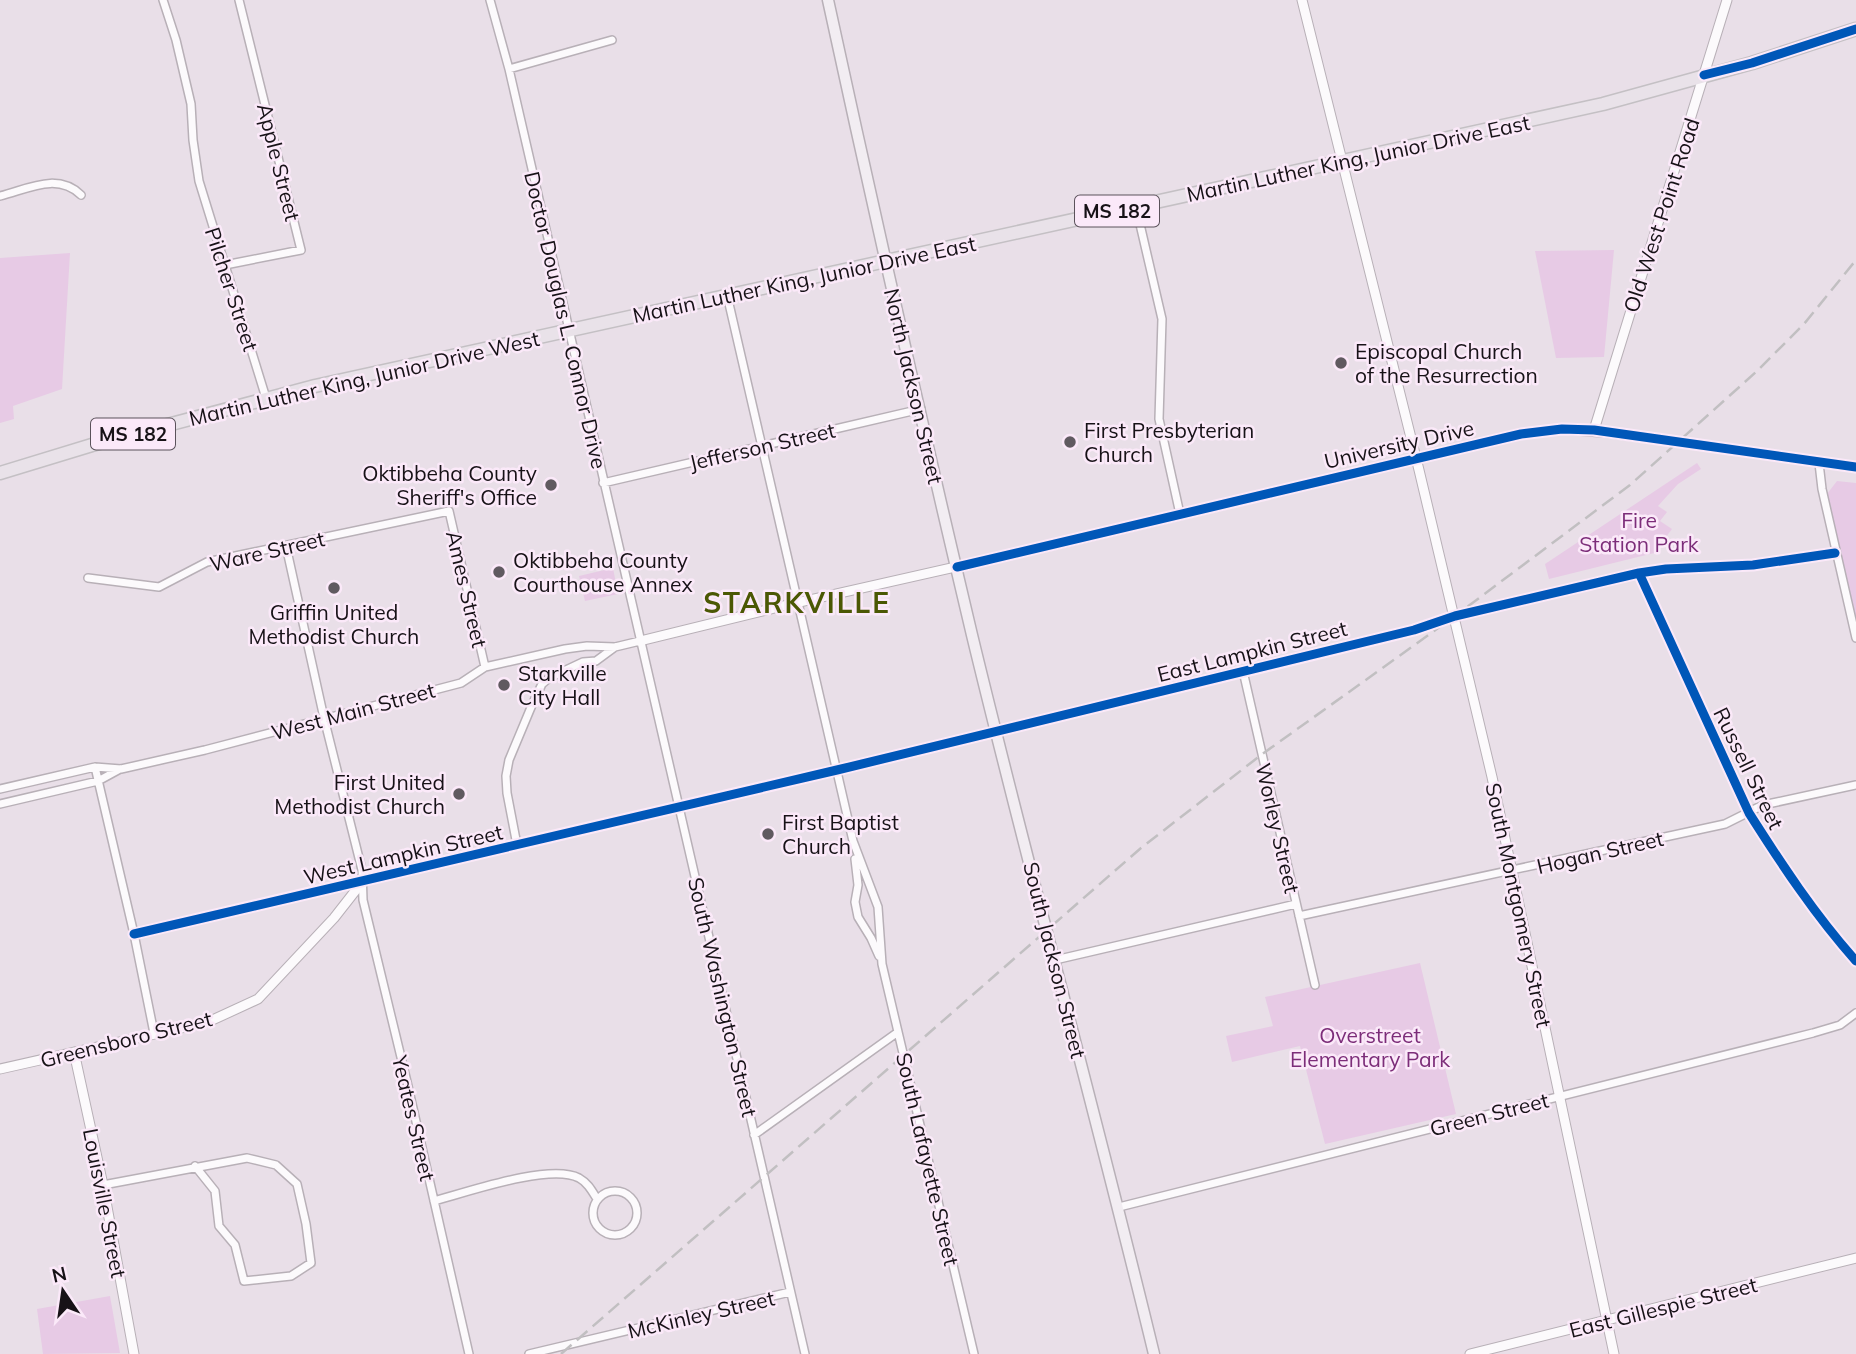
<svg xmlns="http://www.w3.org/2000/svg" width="1856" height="1354" viewBox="0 0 1856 1354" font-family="Mulish,sans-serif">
	<rect width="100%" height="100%" fill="#e9dfe8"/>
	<path fill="#e7cae5" d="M 1614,250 L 1604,357 L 1556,358 L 1535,251 Z
		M 70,253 L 62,389 L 13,406 L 14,419 L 0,423 L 0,258 Z
		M 1697,463 L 1701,469 L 1678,484 L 1658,506 L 1667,512 L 1660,521 L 1672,529 L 1654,553 L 1549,579 L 1545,564 Z
		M 1837,481 L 1856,483 L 1856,621 L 1827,494 Z
		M 613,568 L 618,594 L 585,601 L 579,576 Z
		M 1420,963 L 1456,1114 L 1325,1144 L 1300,1046 L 1232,1062 L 1226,1036 L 1273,1026 L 1265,997 Z
		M 110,1296 L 120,1353 L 43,1354 L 37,1309 Z"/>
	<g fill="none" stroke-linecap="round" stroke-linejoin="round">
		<defs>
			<path id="minor" d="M 163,0 L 176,40 L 191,104 L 193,140 L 199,181 L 266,398
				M 490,0 L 509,69 L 805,1354
				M 509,69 L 612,40
				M 0,196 C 28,189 57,172 81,195
				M 1136,207 L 1162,319 L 1159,419 L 1180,514
				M 225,265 L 301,250 L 239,0
				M 727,295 L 853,841 L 878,907 L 882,964 L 974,1354
				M 1819,463 L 1822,489 L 1856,638
				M 603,483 L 921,409
				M 286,546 L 324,718 L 362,870 L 363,900 L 407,1082 L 469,1354
				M 88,578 L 159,587 L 207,562 L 449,511 L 485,667
				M 1243,671 L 1315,985
				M 95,767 L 134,934 L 154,1033
				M 0,789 L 95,767 L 121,769 L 205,750 L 461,683 L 485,667 L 565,649 L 587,646 L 615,647 L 640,641
				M 0,804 L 98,781 L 120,769
				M 517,845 L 507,793 L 506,776 L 509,760 L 532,705 L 542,684 L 549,678 L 583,662 L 596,661 L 615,647
				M 855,859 L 858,885 L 855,902 L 858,917 L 871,938 L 879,956
				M 1299,916 L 1725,824 L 1763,805 L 1856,785
				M 134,934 L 363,881
				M 1055,960 L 1296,904
				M 754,1135 L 898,1032
				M 103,1185 L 247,1158 L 276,1165 L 297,1184 L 306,1224 L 311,1263 L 291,1276 L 244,1281 L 235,1245 L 219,1226 L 215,1191 L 195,1166
				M593 1213a22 22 0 1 1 44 0a22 22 0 1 1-44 0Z
				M 434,1201 C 467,1192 550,1163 579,1178 C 588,1183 592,1191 597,1199
				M 1119,1207 L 1813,1033 L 1840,1025 L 1856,1013
				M 529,1354 L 790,1292"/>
			<path id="tertiary" d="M 1302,0 L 1419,470 L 1492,777 L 1614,1354
				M 1594,430 L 1727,0
				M 1708,446 L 1856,467
				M 1639,573 L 1749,813 C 1782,865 1815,915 1856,961
				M 640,641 L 787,605 L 1066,542 L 1521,434 L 1562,429 L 1611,433
				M 74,1052 L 103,1185 L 134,1354
				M 0,1069 L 208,1022 L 258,999 L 334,918 L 363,881 L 837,770 L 1414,630 L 1455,616 L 1639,573 L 1666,569 L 1753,565 L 1835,553
				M 1470,1354 L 1856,1258"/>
			<path id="secondary" d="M 828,0 C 874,212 922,424 972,635 C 1030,875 1096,1114 1154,1354"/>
			<path id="primary" d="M 0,473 L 92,445 L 315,386 L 1603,104 L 1752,63 L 1856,29"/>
		</defs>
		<use href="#minor" stroke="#b8b0b7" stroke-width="10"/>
		<use href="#tertiary" stroke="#b8b0b7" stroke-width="11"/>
		<use href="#secondary" stroke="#b8b0b7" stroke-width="13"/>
		<use href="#primary" stroke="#c4c0c4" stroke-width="15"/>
		<use href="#minor" stroke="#fcfafc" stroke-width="7"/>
		<use href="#tertiary" stroke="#fcfafc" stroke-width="9"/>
		<use href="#secondary" stroke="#f2edf2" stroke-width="10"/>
		<use href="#primary" stroke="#e9e2e9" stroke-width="12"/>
		<path stroke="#c1bfc1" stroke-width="2.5" stroke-dasharray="14 7" stroke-linecap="butt" d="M 561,1354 L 1141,848 L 1261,755 L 1455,616 L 1630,485 L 1756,372 L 1804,324 L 1856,260"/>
		<defs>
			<path id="tertiary-bridge" d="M 1611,433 L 1708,446"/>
		</defs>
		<use href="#tertiary-bridge" stroke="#b8b0b7" stroke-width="11" stroke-linecap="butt"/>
		<use href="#tertiary-bridge" stroke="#fcfafc" stroke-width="9"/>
		<defs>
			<path id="cycleway" d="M 1704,75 L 1752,63 L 1856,29
				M 957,567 L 1521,434 L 1562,429 L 1594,430 L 1856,467
				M 1639,573 L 1749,813 C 1782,865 1815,915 1856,961
				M 134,934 L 837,770 L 1414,630 L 1455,616 L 1639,573 L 1666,569 L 1753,565 L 1835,553"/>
		</defs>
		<use href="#cycleway" stroke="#fbe9f9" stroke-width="13"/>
		<use href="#cycleway" stroke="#0057b8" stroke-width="9"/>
	</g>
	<g fill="#605a60" stroke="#fbe9f9" stroke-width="2.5">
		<circle cx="1341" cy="363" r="7"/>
		<circle cx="1070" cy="442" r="7"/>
		<circle cx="551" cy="485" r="7"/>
		<circle cx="499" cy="572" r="7"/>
		<circle cx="334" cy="588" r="7"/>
		<circle cx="504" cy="685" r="7"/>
		<circle cx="459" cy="794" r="7"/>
		<circle cx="768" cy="834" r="7"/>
	</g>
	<g text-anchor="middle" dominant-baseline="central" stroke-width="5" stroke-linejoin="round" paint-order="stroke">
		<g fill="#fbe9f9" stroke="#5b525b" stroke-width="2">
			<rect x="1075" y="195.5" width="84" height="31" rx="5"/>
			<rect x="91" y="418.5" width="84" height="31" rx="5"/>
		</g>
		<g font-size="19" font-weight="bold" fill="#171217">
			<text x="1117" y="211">MS 182</text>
			<text x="133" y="434">MS 182</text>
		</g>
		<g font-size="21" fill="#171217" stroke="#fbe9f9">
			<text transform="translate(1358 158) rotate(-12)">Martin Luther King, Junior Drive East</text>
			<text transform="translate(279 162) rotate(76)">Apple Street</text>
			<text transform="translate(1661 215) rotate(-72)">Old West Point Road</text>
			<text transform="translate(804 279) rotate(-12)">Martin Luther King, Junior Drive East</text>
			<text transform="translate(232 289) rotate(72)">Pilcher Street</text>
			<text transform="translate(566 320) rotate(77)">Doctor Douglas L. Connor Drive</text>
			<text transform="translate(364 378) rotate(-13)">Martin Luther King, Junior Drive West</text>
			<text transform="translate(914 386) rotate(77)">North Jackson Street</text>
			<text transform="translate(1399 444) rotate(-13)">University Drive</text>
			<text transform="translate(762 446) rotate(-13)">Jefferson Street</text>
			<text transform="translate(267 551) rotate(-13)">Ware Street</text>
			<text transform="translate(467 589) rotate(77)">Ames Street</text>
			<text transform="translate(1252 651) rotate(-14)">East Lampkin Street</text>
			<text transform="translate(353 711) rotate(-15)">West Main Street</text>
			<text transform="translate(1749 768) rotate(64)">Russell Street</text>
			<text transform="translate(1278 828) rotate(77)">Worley Street</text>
			<text transform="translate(1600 852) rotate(-13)">Hogan Street</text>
			<text transform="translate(403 854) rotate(-13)">West Lampkin Street</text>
			<text transform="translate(1519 905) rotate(78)">South Montgomery Street</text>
			<text transform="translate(1055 960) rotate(76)">South Jackson Street</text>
			<text transform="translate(723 997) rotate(77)">South Washington Street</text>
			<text transform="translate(126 1039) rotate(-14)">Greensboro Street</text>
			<text transform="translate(1489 1114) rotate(-14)">Green Street</text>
			<text transform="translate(414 1118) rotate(77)">Yeates Street</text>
			<text transform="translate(928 1159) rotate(77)">South Lafayette Street</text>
			<text transform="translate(105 1203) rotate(79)">Louisville Street</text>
			<text transform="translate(1663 1307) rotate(-14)">East Gillespie Street</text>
			<text transform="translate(701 1314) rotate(-13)">McKinley Street</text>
		</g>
		<g font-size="21" fill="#171217" stroke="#fbe9f9" text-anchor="start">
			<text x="1355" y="351">Episcopal Church<tspan x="1355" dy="24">of the Resurrection</tspan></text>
			<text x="1084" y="430">First Presbyterian<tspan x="1084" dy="24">Church</tspan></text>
			<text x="537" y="473" text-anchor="end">Oktibbeha County<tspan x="537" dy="24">Sheriff's Office</tspan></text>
			<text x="513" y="560">Oktibbeha County<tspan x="513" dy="24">Courthouse Annex</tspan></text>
			<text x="334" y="612" text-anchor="middle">Griffin United<tspan x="334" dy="24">Methodist Church</tspan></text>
			<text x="518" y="673">Starkville<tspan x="518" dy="24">City Hall</tspan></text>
			<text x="445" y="782" text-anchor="end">First United<tspan x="445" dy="24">Methodist Church</tspan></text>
			<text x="782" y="822">First Baptist<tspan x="782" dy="24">Church</tspan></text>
		</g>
		<g font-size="21" fill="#7c2d79" stroke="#fbe9f9">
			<text x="1639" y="520">Fire<tspan x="1639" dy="24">Station Park</tspan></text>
			<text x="1370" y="1035">Overstreet<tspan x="1370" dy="24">Elementary Park</tspan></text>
		</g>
		<g font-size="28" font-weight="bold" letter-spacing="2" fill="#4b5804" stroke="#fbe9f9">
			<text x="797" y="602">STARKVILLE</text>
		</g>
	</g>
	<g transform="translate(63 1291) rotate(347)" stroke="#fbe9f9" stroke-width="5" paint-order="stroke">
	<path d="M0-5L12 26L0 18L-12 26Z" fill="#171217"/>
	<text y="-10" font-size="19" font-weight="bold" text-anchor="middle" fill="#171217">N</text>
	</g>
</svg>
